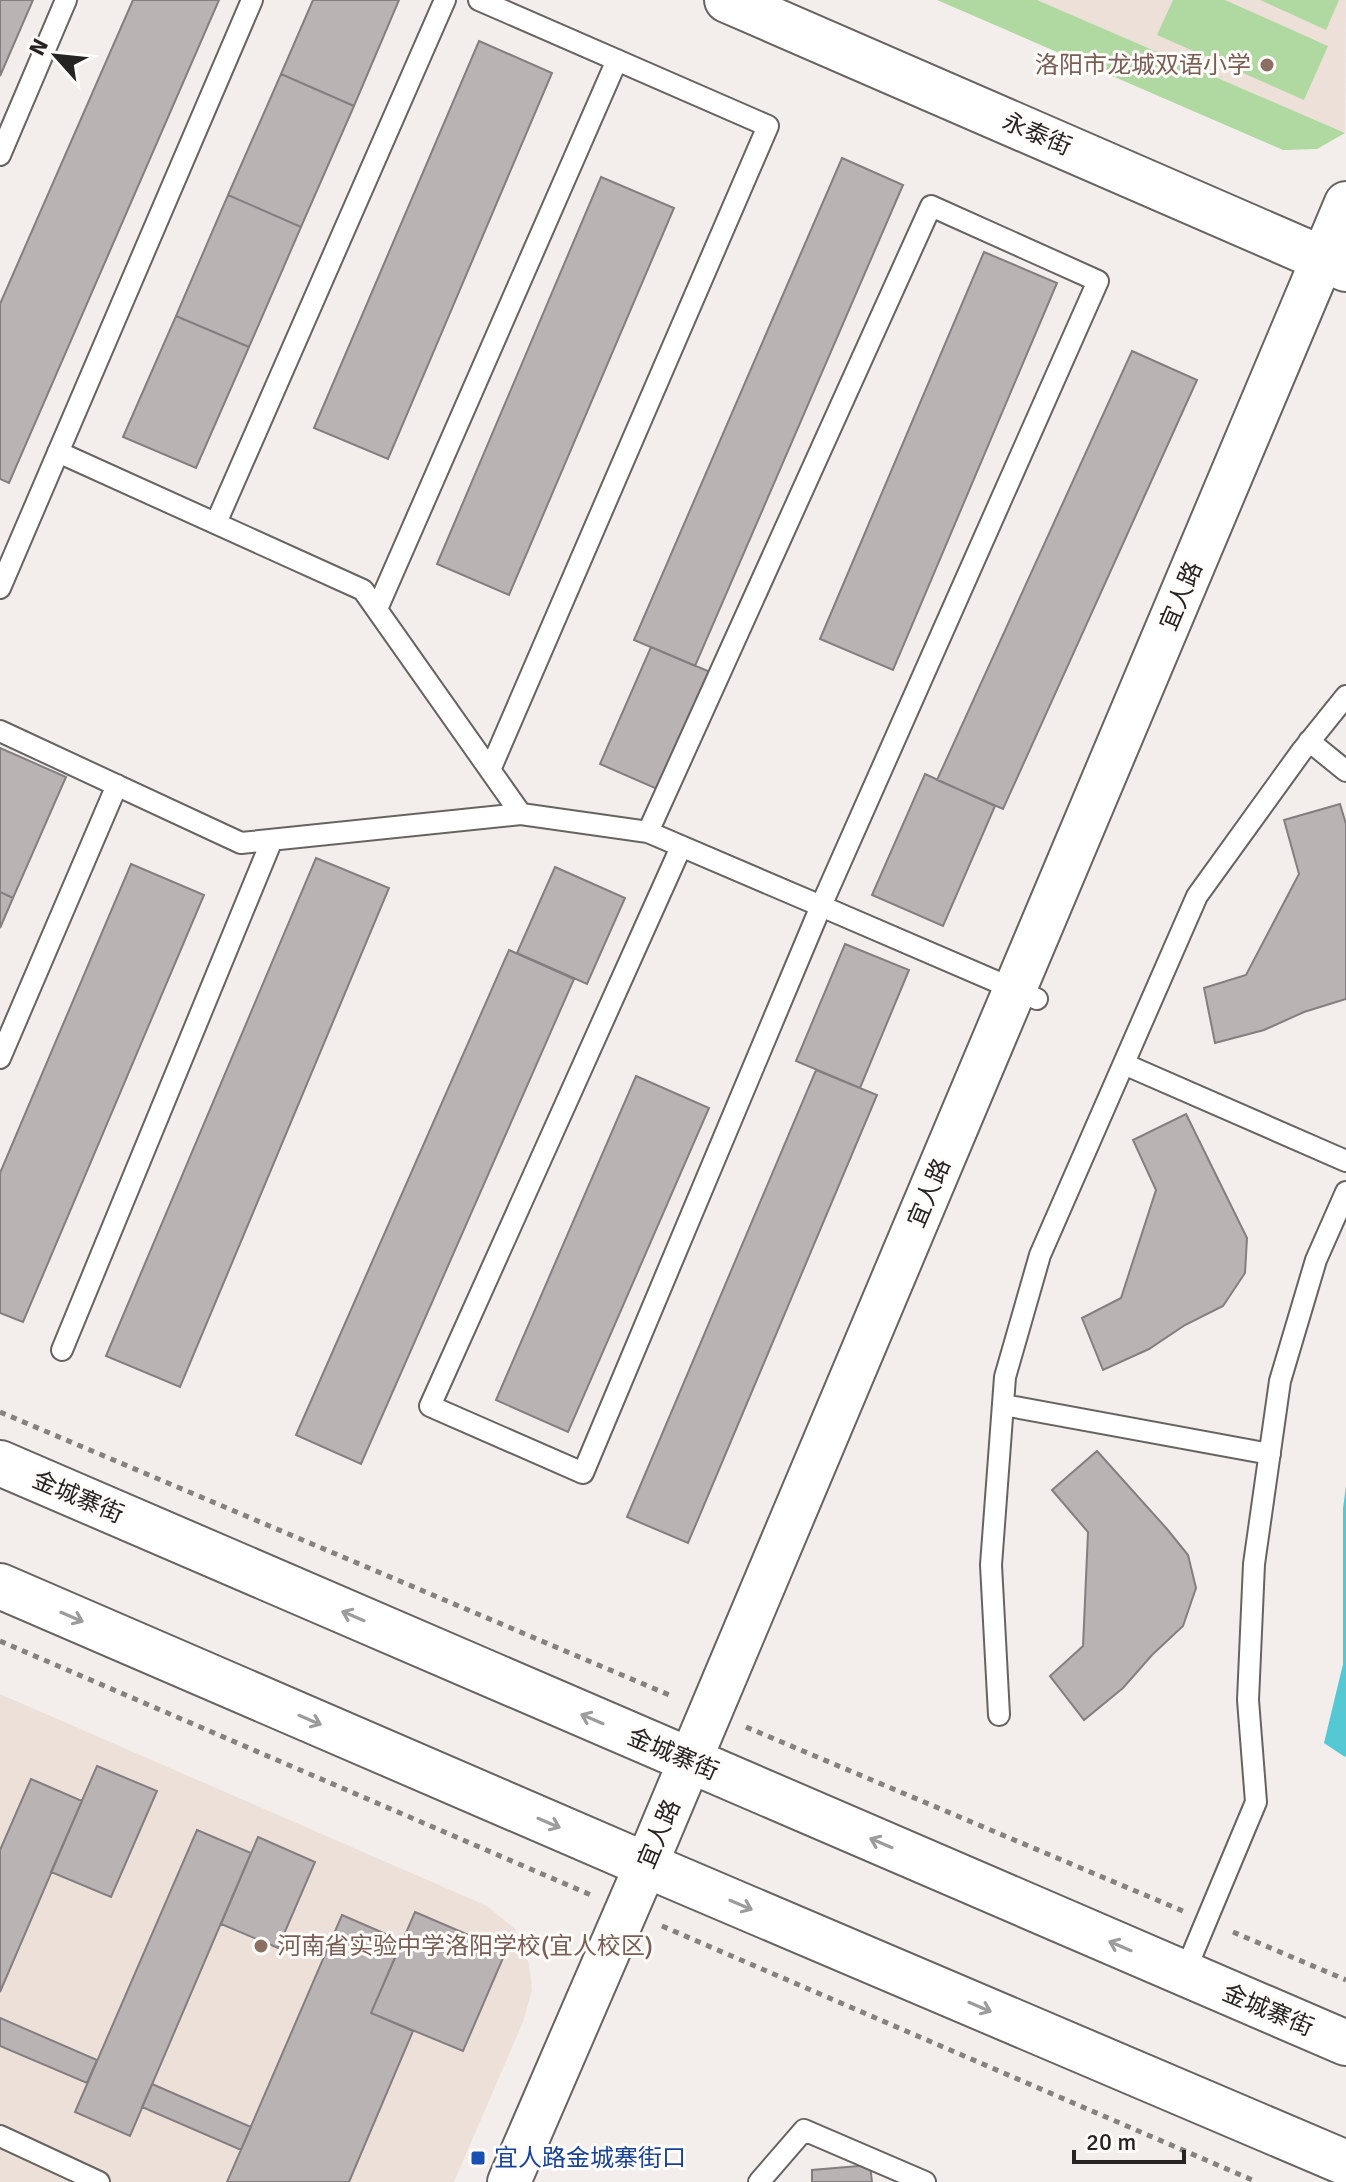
<svg xmlns="http://www.w3.org/2000/svg" width="1346" height="2182" viewBox="0 0 1346 2182" font-family="Signika,'Noto Sans SC',sans-serif">
	<rect width="100%" height="100%" fill="#f3eeeb"/>
	<path fill="#ede0d9" d="M 1037,0 L 1346,0 L 1345,133 Z
		M 0,1694 L 487,1906 L 515,1929 L 529,1964 L 532,1990 L 523,2022 L 454,2182 L 0,2182 Z"/>
	<path fill="#b0d8a1" d="M 937,0 L 1037,0 L 1345,133 L 1317,149 L 1283,150 Z
		M 1173,0 L 1225,0 L 1328,46 L 1304,100 L 1157,35 Z
		M 1260,0 L 1339,0 L 1326,30 Z"/>
	<path fill="#55c9d3" d="M 1346,1486 L 1346,1755 L 1345,1757 L 1324,1743 L 1343,1664 L 1343,1508 Z"/>
	<path fill="#b9b3b4" stroke="#847e80" stroke-width="2" d="M 0,0 L 33,0 L 0,76 Z
		M 133,0 L 219,0 L 9,483 L 0,479 L 0,304 Z
		M 313,0 L 399,0 L 354,106 L 281,74 Z
		M 479,41 L 552,73 L 388,459 L 314,428 Z
		M 281,74 L 354,106 L 301,227 L 228,195 Z
		M 842,158 L 903,185 L 695,666 L 634,640 Z
		M 601,177 L 674,208 L 509,595 L 437,564 Z
		M 228,195 L 301,227 L 249,347 L 176,316 Z
		M 984,252 L 1057,283 L 893,670 L 820,639 Z
		M 176,316 L 249,347 L 196,468 L 123,437 Z
		M 1132,351 L 1197,380 L 1003,809 L 937,780 Z
		M 651,647 L 715,674 L 664,792 L 600,764 Z
		M 0,748 L 66,777 L 13,898 L 0,892 Z
		M 925,774 L 995,806 L 943,926 L 872,895 Z
		M 1340,804 L 1346,824 L 1346,999 L 1304,1012 L 1264,1030 L 1215,1043 L 1204,988 L 1246,975 L 1299,874 L 1284,820 Z
		M 316,858 L 389,888 L 180,1387 L 106,1356 Z
		M 131,864 L 204,895 L 23,1322 L 0,1313 L 0,1173 Z
		M 555,867 L 625,898 L 587,984 L 517,953 Z
		M 0,892 L 13,898 L 0,928 Z
		M 845,944 L 909,970 L 860,1088 L 796,1061 Z
		M 509,950 L 574,979 L 361,1464 L 296,1435 Z
		M 816,1070 L 877,1095 L 688,1543 L 627,1517 Z
		M 636,1076 L 709,1108 L 568,1432 L 496,1400 Z
		M 1186,1114 L 1247,1238 L 1245,1273 L 1223,1306 L 1185,1325 L 1149,1349 L 1103,1370 L 1082,1318 L 1121,1298 L 1156,1190 L 1133,1140 Z
		M 1097,1451 L 1167,1529 L 1188,1555 L 1196,1588 L 1183,1626 L 1152,1655 L 1123,1688 L 1084,1720 L 1050,1676 L 1083,1646 L 1088,1532 L 1052,1490 Z
		M 97,1766 L 157,1791 L 111,1897 L 51,1872 Z
		M 31,1779 L 82,1801 L 0,1992 L 0,1850 Z
		M 197,1830 L 251,1853 L 130,2136 L 75,2112 Z
		M 258,1837 L 315,1862 L 278,1948 L 221,1924 Z
		M 415,1912 L 506,1951 L 463,2051 L 371,2013 Z
		M 342,1915 L 402,1941 L 371,2013 L 413,2031 L 349,2182 L 227,2182 Z
		M 0,2018 L 97,2060 L 87,2083 L 0,2046 Z
		M 152,2084 L 251,2127 L 241,2150 L 142,2107 Z
		M 870,2165 L 872,2182 L 812,2182 L 812,2170 Z"/>
	<g fill="none" stroke-linecap="round" stroke-linejoin="round">
		<defs>
			<path id="service" d="M 479,0 L 768,126 L 490,770
				M 0,155 L 66,0
				M 216,523 L 445,0
				M 0,588 L 252,0
				M 377,609 L 617,60
				M 0,731 L 241,843 L 521,814 L 363,590 L 58,452
				M 1309,741 L 1346,771
				M 521,814 L 648,832 L 821,906 L 583,1473 L 430,1406 L 681,847
				M 648,832 L 931,206 L 1098,281 L 821,906 L 1037,999
				M 0,1058 L 117,785
				M 1124,1064 L 1346,1161
				M 62,1350 L 272,840
				M 1004,1405 L 1270,1454
				M 999,1715 L 991,1565 L 1005,1377 L 1040,1255 L 1197,896 L 1301,752 L 1346,696
				M 1184,1974 L 1256,1802 L 1248,1700 L 1254,1564 L 1280,1381 L 1316,1260 L 1346,1192
				M 0,2136 L 99,2182
				M 759,2182 L 804,2130 L 925,2182"/>
			<path id="minor" d="M 509,2182 L 646,1865 L 1346,203"/>
			<path id="secondary" d="M 727,0 L 1346,269
				M 0,1463 L 1346,2043
				M 0,1586 L 646,1865 L 1346,2163"/>
		</defs>
		<use href="#service" stroke="#676360" stroke-width="24"/>
		<use href="#minor" stroke="#676360" stroke-width="46"/>
		<use href="#secondary" stroke="#676360" stroke-width="48"/>
		<path stroke="#85817f" stroke-width="5" stroke-dasharray="6 6" stroke-linecap="butt" d="M 0,1412 L 674,1697
			M 0,1641 L 591,1895
			M 746,1727 L 1183,1911
			M 662,1926 L 1257,2182
			M 1233,1932 L 1346,1980"/>
		<use href="#service" stroke="#fff" stroke-width="20"/>
		<use href="#minor" stroke="#fff" stroke-width="42"/>
		<use href="#secondary" stroke="#fff" stroke-width="44"/>
	</g>
	<defs><path id="oneway-shaft" d="M-6 0H5M1.5-3L5.5 0L1.5 3" fill="none" stroke-width="1.6" stroke-linecap="round" stroke-linejoin="round" transform="scale(2)"/></defs>
	<g stroke="#9d9c9c">
		<use href="#oneway-shaft" transform="translate(353 1616) rotate(-157)"/>
		<use href="#oneway-shaft" transform="translate(72 1617) rotate(23)"/>
		<use href="#oneway-shaft" transform="translate(592 1719) rotate(-157)"/>
		<use href="#oneway-shaft" transform="translate(310 1720) rotate(23)"/>
		<use href="#oneway-shaft" transform="translate(549 1823) rotate(23)"/>
		<use href="#oneway-shaft" transform="translate(881 1843) rotate(-157)"/>
		<use href="#oneway-shaft" transform="translate(741 1905) rotate(23)"/>
		<use href="#oneway-shaft" transform="translate(1120 1946) rotate(-157)"/>
		<use href="#oneway-shaft" transform="translate(980 2007) rotate(23)"/>
	</g>
	<g fill="#8d6e63" stroke="#fffcfa" stroke-width="3">
		<circle cx="1267" cy="65" r="8"/>
		<circle cx="261" cy="1946" r="8"/>
	</g>
	<rect fill="#1a4fb4" stroke="#fffcfa" stroke-width="3" x="470" y="2150" width="16" height="16" rx="4"/>
	<g text-anchor="middle" dominant-baseline="central" stroke-width="6" stroke-linejoin="round" paint-order="stroke">
		<g font-size="24" fill="#785e54" stroke="#fffcfa" text-anchor="end">
			<text x="1251" y="65">洛阳市龙城双语小学</text>
			<text x="277" y="1946" text-anchor="start">河南省实验中学洛阳学校(宜人校区)</text>
		</g>
		<g font-size="24" fill="#262423" stroke="#fffcfa">
			<text transform="translate(1037 134) rotate(23)">永泰街</text>
			<text transform="translate(1181 596) rotate(-67)">宜人路</text>
			<text transform="translate(929 1193) rotate(-67)">宜人路</text>
			<text transform="translate(78 1497) rotate(23)">金城寨街</text>
			<text transform="translate(673 1754) rotate(23)">金城寨街</text>
			<text transform="translate(659 1834) rotate(-67)">宜人路</text>
			<text transform="translate(1268 2010) rotate(23)">金城寨街</text>
		</g>
		<g font-size="24" fill="#164399" stroke="#fffcfa" text-anchor="start">
			<text x="494" y="2158">宜人路金城寨街口</text>
		</g>
	</g>
	<g transform="translate(56 56) rotate(297)" stroke="#fffcfa" stroke-width="6" paint-order="stroke">
	<path d="M0-6L14 30L0 20L-14 30Z" fill="#262423"/>
	<text y="-12" font-size="22" font-weight="bold" text-anchor="middle" fill="#262423">N</text>
	</g>
	<path d="M1074 2150v12h110v-12" fill="none" stroke="#262423" stroke-width="4"/>
	<text x="1086" y="2150" font-size="24" fill="#262423" stroke="#fffcfa" stroke-width="6" paint-order="stroke">20 m</text>
</svg>
